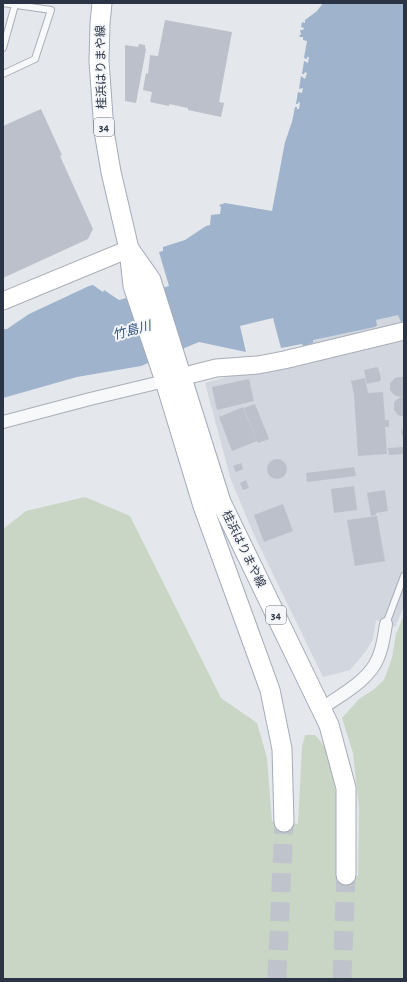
<svg xmlns="http://www.w3.org/2000/svg" width="407" height="982" viewBox="0 0 407 982" font-family="'Alegreya Sans','Noto Sans JP',sans-serif">
	<rect width="100%" height="100%" fill="#e4e7ec"/>
	<path fill="#d2d6de" d="M 404,283 L 404,607 L 395,627 L 376,620 L 373,639 L 366,651 L 350,670 L 323,677 L 255,537 L 231,480 L 205,383 L 249,371 L 304,361 L 313,316 Z"/>
	<path fill="#c9d6c5" d="M 85,497 L 130,516 L 221,698 L 257,723 L 267,758 L 272,821 L 298,824 L 302,747 L 305,735 L 315,735 L 322,743 L 327,752 L 339,807 L 339,873 L 358,876 L 359,808 L 353,753 L 342,718 L 359,699 L 373,690 L 384,680 L 392,658 L 396,634 L 404,615 L 404,979 L 3,979 L 3,529 L 26,511 Z"/>
	<path fill="#9fb4cc" d="M 323,3 L 404,3 L 404,321 L 401,322 L 398,315 L 376,320 L 377,325 L 375,327 L 313,340 L 313,343 L 303,346 L 302,344 L 281,348 L 273,318 L 240,326 L 246,352 L 199,342 L 141,366 L 77,377 L 3,398 L 3,329 L 7,329 L 29,314 L 89,286 L 93,285 L 103,292 L 104,290 L 119,300 L 169,286 L 159,252 L 163,251 L 163,247 L 185,240 L 206,226 L 210,225 L 211,215 L 220,214 L 221,207 L 219,205 L 225,203 L 272,211 L 285,142 L 292,122 L 295,107 L 297,107 L 297,109 L 299,109 L 300,103 L 298,102 L 298,104 L 296,104 L 298,92 L 302,93 L 303,88 L 299,89 L 301,76 L 305,79 L 307,73 L 305,72 L 304,74 L 302,74 L 304,61 L 308,63 L 309,57 L 307,57 L 307,59 L 304,58 L 307,41 L 303,40 L 303,37 L 300,37 L 299,35 L 301,35 L 300,30 L 303,30 L 304,28 L 301,27 L 302,22 L 305,23 L 305,20 L 317,11 Z"/>
	<path fill="#bbc0ca" d="M 165,20 L 232,32 L 219,102 L 224,103 L 221,117 L 188,110 L 188,108 L 169,104 L 169,106 L 150,102 L 152,92 L 143,90 L 146,73 L 148,74 L 150,55 L 158,56 Z
		M 139,44 L 145,45 L 145,48 L 146,49 L 136,103 L 125,101 L 125,45 L 138,47 Z
		M 41,109 L 62,155 L 60,156 L 93,229 L 88,239 L 3,278 L 3,126 Z
		M 377,367 L 378,368 L 381,378 L 380,381 L 367,384 L 364,370 Z
		M 398,377 L 404,377 L 404,396 L 400,397 L 394,395 L 390,390 L 390,383 L 395,378 Z
		M 365,378 L 368,393 L 383,392 L 385,420 L 389,420 L 389,427 L 385,427 L 387,454 L 358,456 L 354,394 L 351,381 Z
		M 249,379 L 254,401 L 217,410 L 212,387 Z
		M 401,397 L 404,397 L 404,417 L 398,415 L 394,410 L 394,403 L 396,400 Z
		M 255,404 L 269,439 L 258,443 L 244,408 Z
		M 243,407 L 257,441 L 232,451 L 219,417 Z
		M 404,426 L 404,440 L 401,432 Z
		M 404,447 L 404,454 L 389,455 L 388,448 Z
		M267 469a10 10 0 1 1 20 0a10 10 0 1 1-20 0Z
		M 241,463 L 243,469 L 236,472 L 233,466 Z
		M 354,467 L 356,476 L 307,482 L 306,473 Z
		M 246,480 L 249,488 L 243,490 L 240,483 Z
		M 354,486 L 357,510 L 334,513 L 331,489 Z
		M 385,490 L 388,511 L 376,513 L 376,515 L 371,516 L 367,493 Z
		M 283,504 L 293,531 L 264,542 L 254,515 Z
		M 377,516 L 385,561 L 355,566 L 347,520 Z"/>
	<g fill="none" stroke-linecap="round" stroke-linejoin="round">
		<path stroke="#bfc3cb" stroke-width="19" stroke-dasharray="19 10" stroke-linecap="butt" d="M 277,979 L 284,822
			M 342,979 L 346,875"/>
		<defs>
			<path id="lane" d="M 3,3 L 51,10 L 35,59 L 3,74
				M 3,48 L 15,5
				M 386,624 L 404,576"/>
			<path id="street" d="M 3,422 L 90,399 L 165,381
				M 321,709 C 340,695 369,681 378,658 C 383,647 384,636 386,624"/>
			<path id="secondary" d="M 3,301 L 129,249
				M 169,380 L 216,368 L 258,365 L 284,360 L 404,331"/>
			<path id="primary" d="M 102,3 L 100,23 L 99,61 L 104,131 L 111,172 L 129,249 L 133,286 L 165,381 L 203,506 L 270,690 L 282,749 L 284,822
				M 130,250 L 151,280 L 221,502 L 329,725 L 346,788 L 346,875"/>
		</defs>
		<use href="#lane" stroke="#a9aeb7" stroke-width="8"/>
		<use href="#street" stroke="#a9aeb7" stroke-width="14"/>
		<use href="#secondary" stroke="#a9aeb7" stroke-width="19"/>
		<use href="#primary" stroke="#a3abb8" stroke-width="21"/>
		<use href="#lane" stroke="#f7f8fa" stroke-width="6"/>
		<use href="#street" stroke="#f7f8fa" stroke-width="12"/>
		<use href="#secondary" stroke="#fff" stroke-width="17"/>
		<use href="#primary" stroke="#fff" stroke-width="19"/>
	</g>
	<g text-anchor="middle" dominant-baseline="central" stroke-width="4" stroke-linejoin="round" paint-order="stroke">
		<g fill="#f4f6f9" stroke="#676e7b" stroke-width="1">
			<rect x="94" y="118" width="20" height="18" rx="3"/>
			<rect x="266" y="606" width="20" height="18" rx="3"/>
		</g>
		<g font-size="11" font-weight="bold" fill="#2b3445">
			<text x="104" y="127">34</text>
			<text x="276" y="615">34</text>
		</g>
		<g font-size="12" fill="#2b3445" stroke="#f4f6f9">
			<text transform="translate(101 67) rotate(-91)">桂浜はりまや線</text>
			<text transform="translate(244 549) rotate(64)">桂浜はりまや線</text>
		</g>
		<g font-size="13" font-style="italic" fill="#34527a" stroke="#f4f6f9">
			<text transform="translate(132 331) rotate(-15)">竹島川</text>
		</g>
	</g>
	<rect width="407" height="982" fill="none" stroke="#2b3445" stroke-width="8"/>
</svg>
